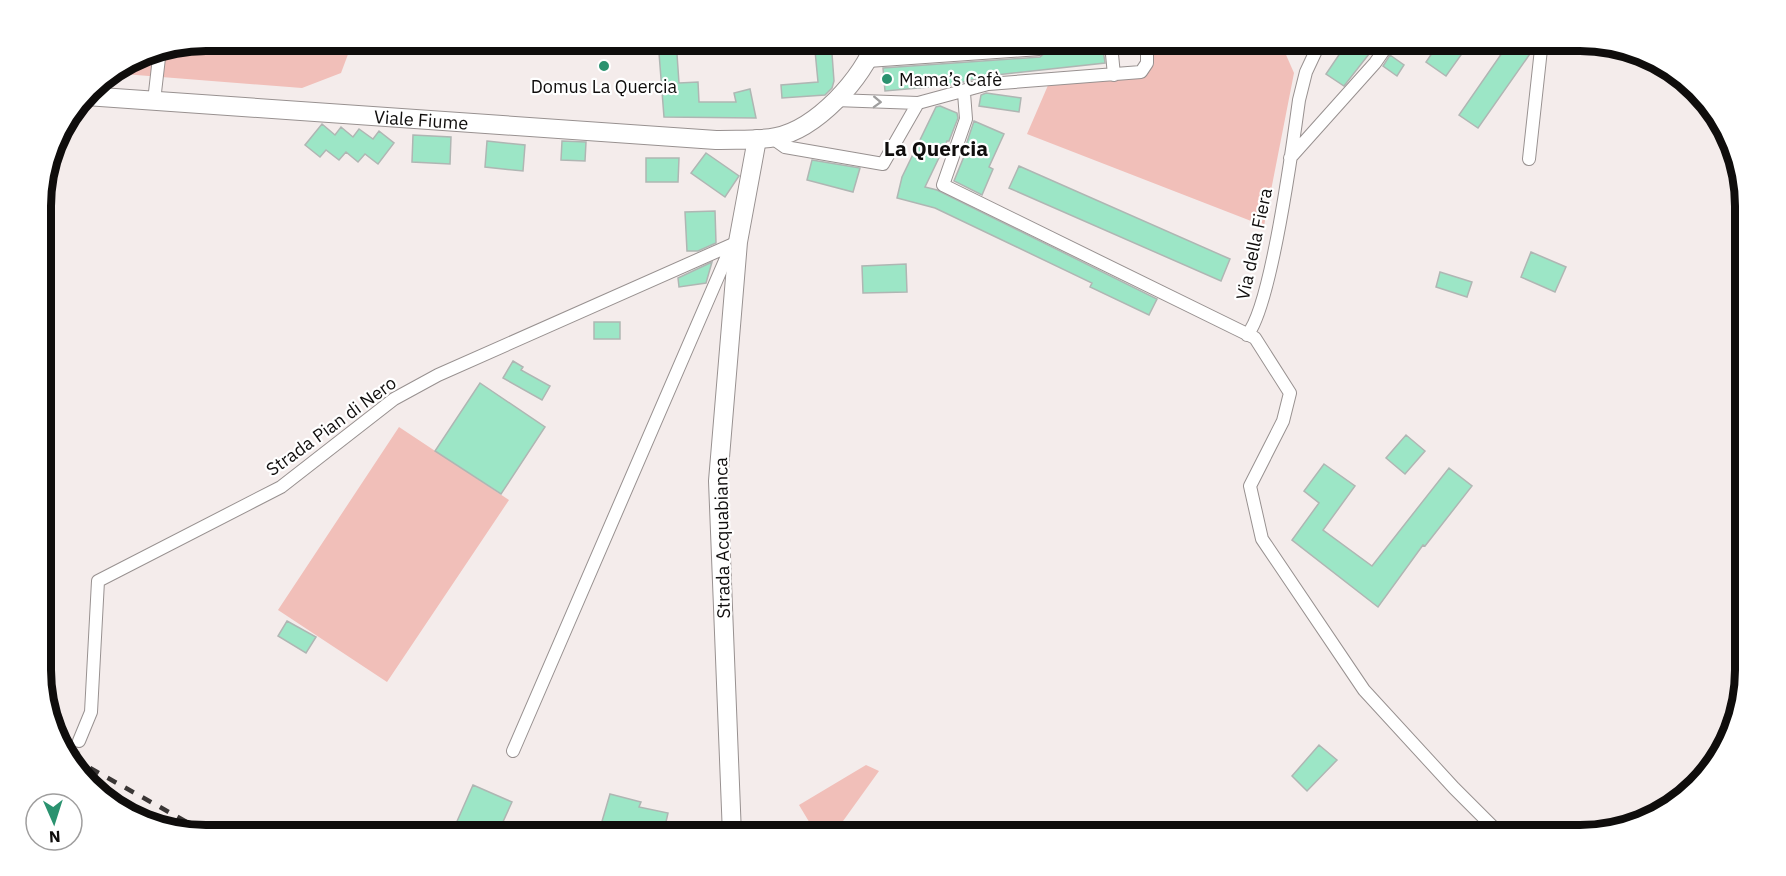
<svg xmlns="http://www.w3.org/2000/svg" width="1786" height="876" viewBox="0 0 1786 876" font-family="'IBM Plex Sans',sans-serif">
	<rect width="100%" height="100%" fill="#f4eceb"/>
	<path fill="#f1bfb9" d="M 206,41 L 353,41 L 341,73 L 302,88 L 111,73 L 143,53 Z
		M 1154,41 L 1280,41 L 1294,73 L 1264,226 L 1027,134 L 1049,83 L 1146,75 L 1154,64 Z
		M 399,427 L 509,500 L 387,682 L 278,610 Z
		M 866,765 L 879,771 L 833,835 L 817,835 L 799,805 Z"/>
	<path fill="#9ce6c6" stroke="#afb6b3" stroke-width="1.5" d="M 658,40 L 676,40 L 679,83 L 698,82 L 699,102 L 736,102 L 734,93 L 750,89 L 756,118 L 664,117 Z
		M 814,40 L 831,40 L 834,81 L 832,88 L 825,95 L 782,98 L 781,85 L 818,82 Z
		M 910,40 L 1031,40 L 1031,41 L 911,50 Z
		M 1047,40 L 1051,40 L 1052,53 L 1103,49 L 1105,63 L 987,76 L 952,85 L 885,91 L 883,68 L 1040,57 L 1046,52 Z
		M 1349,40 L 1380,40 L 1344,86 L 1326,74 Z
		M 1441,40 L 1461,55 L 1446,76 L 1426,62 Z
		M 1511,40 L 1517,40 L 1532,51 L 1478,128 L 1459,115 Z
		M 1390,55 L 1404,65 L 1397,76 L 1383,66 Z
		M 986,93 L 1021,98 L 1019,112 L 979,106 L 981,95 Z
		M 940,106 L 957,113 L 958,118 L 949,141 L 947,141 L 925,187 L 937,190 L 1157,299 L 1149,315 L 1090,287 L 1092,283 L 935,208 L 897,198 L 902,177 L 936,107 Z
		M 974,121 L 1004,134 L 989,167 L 993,169 L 982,195 L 954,181 L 967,149 L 965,148 Z
		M 322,124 L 335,135 L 341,127 L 353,137 L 359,129 L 373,139 L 379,131 L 394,143 L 378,164 L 365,154 L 358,162 L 346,152 L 339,160 L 326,150 L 320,157 L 305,145 Z
		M 413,135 L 451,137 L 450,164 L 412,162 Z
		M 487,141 L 525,145 L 523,171 L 485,167 Z
		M 562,141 L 586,142 L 585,161 L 561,160 Z
		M 706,153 L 739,176 L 725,197 L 691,173 Z
		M 646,158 L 679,158 L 678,182 L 646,182 Z
		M 812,160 L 860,168 L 853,192 L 807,180 Z
		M 1019,166 L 1230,259 L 1221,281 L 1009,188 Z
		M 715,211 L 716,243 L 698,251 L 687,251 L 685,212 Z
		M 1531,252 L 1566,267 L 1555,292 L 1521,277 Z
		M 712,262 L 706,283 L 679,287 L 678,278 Z
		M 906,264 L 907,292 L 863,293 L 862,266 Z
		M 1440,272 L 1472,282 L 1467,297 L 1436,287 Z
		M 594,322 L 620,322 L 620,339 L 594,339 Z
		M 513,361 L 523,367 L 521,370 L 550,386 L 542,400 L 503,378 Z
		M 480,383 L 545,427 L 501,494 L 435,451 Z
		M 1406,435 L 1425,451 L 1405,474 L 1386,458 Z
		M 1324,464 L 1355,486 L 1323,530 L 1372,566 L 1449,468 L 1472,486 L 1425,546 L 1423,545 L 1378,607 L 1292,540 L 1319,503 L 1304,491 Z
		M 287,621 L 316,637 L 306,653 L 278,636 Z
		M 1319,745 L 1337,760 L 1307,791 L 1292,776 Z
		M 473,785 L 512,802 L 497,835 L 451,835 Z
		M 610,794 L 641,802 L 639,807 L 668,813 L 663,835 L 633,829 L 631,835 L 598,835 Z"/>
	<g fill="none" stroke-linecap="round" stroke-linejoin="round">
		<path stroke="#d2cbca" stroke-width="12" stroke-dasharray="12 6" stroke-linecap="butt" d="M 70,760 L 79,741"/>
		<defs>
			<path id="street" d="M 1111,44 L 1114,75
				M 868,61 L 1039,49 L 1039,40
				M 964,93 L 966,119 L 943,185 L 1255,338 L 1290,393 L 1283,421 L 1250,486 L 1262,539 L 1364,690 L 1454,788 L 1501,835
				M 835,100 L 918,103 L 988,84 L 1141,72 L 1147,63 L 1147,40
				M 154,101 L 160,49
				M 771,137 L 785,147 L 883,164 L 918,103
				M 1290,158 L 1375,63 L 1391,40
				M 1529,159 L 1542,40
				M 1247,335 C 1271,308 1293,144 1299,100 L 1306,72 L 1321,40
				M 79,741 L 91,712 L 98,581 L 281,487 L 394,399 L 438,375 L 738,242
				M 513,751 L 727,256 L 735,245"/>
			<g id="secondary">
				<path id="s1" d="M 86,96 L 716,140 C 736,139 757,141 776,137 C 816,129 864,78 876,40"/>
				<path d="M 732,835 L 718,481 L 738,242 L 757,139"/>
			</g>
		</defs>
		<use href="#street" stroke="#989190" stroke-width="14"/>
		<use href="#secondary" stroke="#989190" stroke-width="20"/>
		<use href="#street" stroke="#fff" stroke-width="12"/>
		<use href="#secondary" stroke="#fff" stroke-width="18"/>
		<path stroke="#3a3635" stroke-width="4.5" stroke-dasharray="10 10" stroke-linecap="butt" d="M 71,762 L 90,768 L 210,835"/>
	</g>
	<defs><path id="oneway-chevron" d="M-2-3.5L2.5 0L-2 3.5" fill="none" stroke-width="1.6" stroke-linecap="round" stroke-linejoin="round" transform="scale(1.5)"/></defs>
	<use stroke="#9f9e9e" href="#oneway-chevron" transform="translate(877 102) rotate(2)"/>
	<g fill="#2a926f" stroke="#fff" stroke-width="2">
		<circle cx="604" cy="66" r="6"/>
		<circle cx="887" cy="79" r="6"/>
	</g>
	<g text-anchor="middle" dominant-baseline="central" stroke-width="4.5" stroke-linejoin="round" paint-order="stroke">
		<g font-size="18" fill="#0f0d0c" stroke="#fff" text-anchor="start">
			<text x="899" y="79">Mama’s Cafè</text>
			<text x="604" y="86" text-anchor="middle">Domus La Quercia</text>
		</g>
		<g font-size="18" fill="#0f0d0c" stroke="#fff">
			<text stroke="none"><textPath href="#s1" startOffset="336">Viale Fiume</textPath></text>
			<text transform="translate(1254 244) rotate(-78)">Via della Fiera</text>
			<text transform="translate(331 426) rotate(-36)">Strada Pian di Nero</text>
			<text transform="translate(722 538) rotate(-91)">Strada Acquabianca</text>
		</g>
		<g font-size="21" font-weight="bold" fill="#0f0d0c" stroke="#fff">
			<text x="936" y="148">La Quercia</text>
		</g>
	</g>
	<path d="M0 0H1786V876H0ZM206 51H1580A155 155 0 0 1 1735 206V670A155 155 0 0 1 1580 825H206A155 155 0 0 1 51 670V206A155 155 0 0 1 206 51Z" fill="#fff" fill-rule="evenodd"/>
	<path fill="none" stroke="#0f0d0c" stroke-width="8" d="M206 51H1580A155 155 0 0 1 1735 206V670A155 155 0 0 1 1580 825H206A155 155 0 0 1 51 670V206A155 155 0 0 1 206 51Z"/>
	<g transform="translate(54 822) rotate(177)"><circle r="28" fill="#ffffff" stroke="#9f9e9e" stroke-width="1.5"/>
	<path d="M0-4.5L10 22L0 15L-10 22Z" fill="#2a926f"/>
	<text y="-9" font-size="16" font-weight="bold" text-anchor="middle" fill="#0f0d0c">N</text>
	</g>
</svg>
